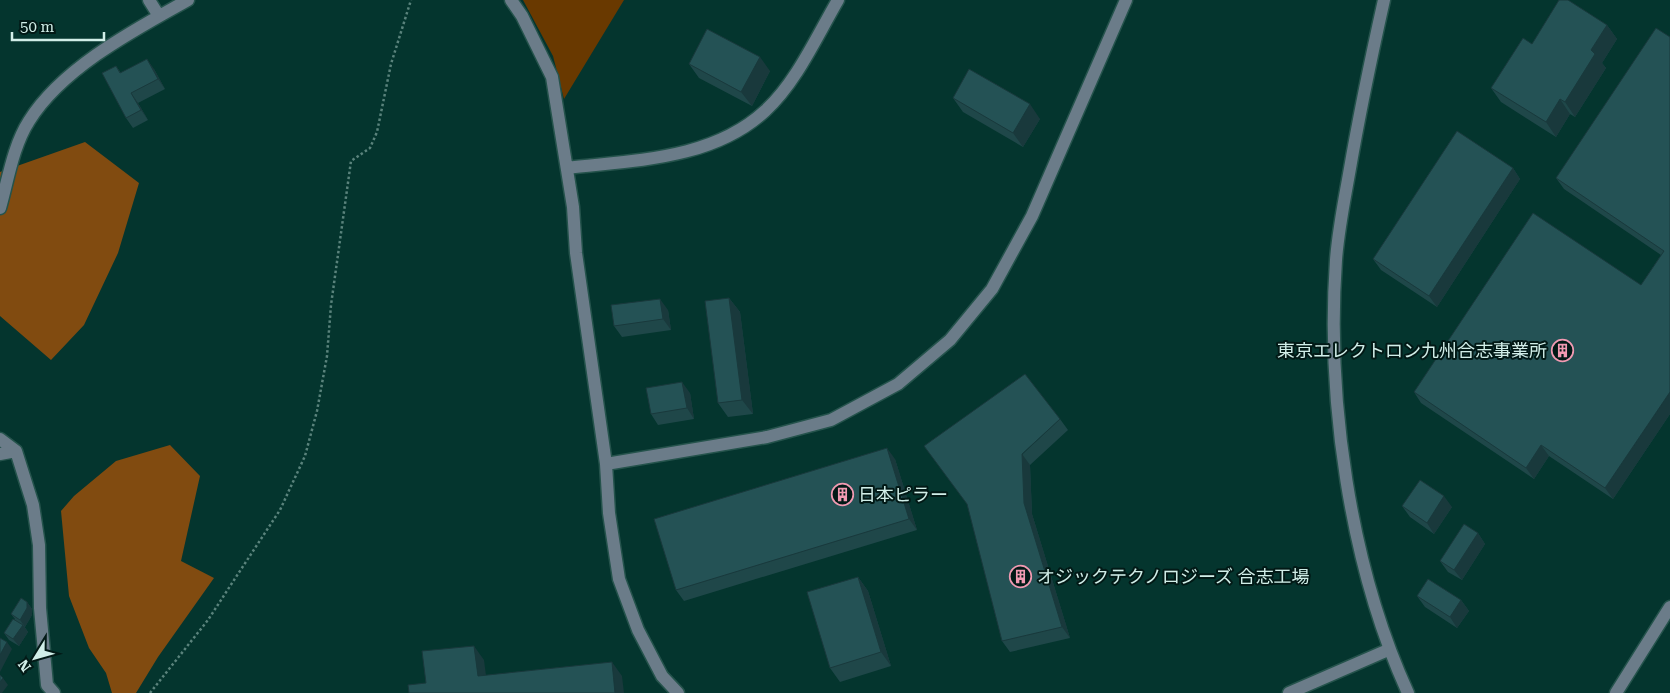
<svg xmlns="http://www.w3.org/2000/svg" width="1670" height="693" viewBox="0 0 1670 693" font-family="'Roboto Serif','Noto Sans JP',serif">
	<rect width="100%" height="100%" fill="#04352e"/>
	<path fill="#693900" d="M 523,0 L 624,0 L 564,99 L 553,56 Z"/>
	<path fill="#814b10" d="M 85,142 L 139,183 L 118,253 L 84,325 L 51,360 L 0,316 L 0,172 Z
		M 170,445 L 200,476 L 181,561 L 214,578 L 158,657 L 136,693 L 112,693 L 106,673 L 89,648 L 69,596 L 61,511 L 74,496 L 116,461 Z"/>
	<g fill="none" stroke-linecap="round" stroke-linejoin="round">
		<defs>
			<path id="minor" d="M 149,0 L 159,16
				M 511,0 L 522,16 L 552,77 L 573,207 L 576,253 L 606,464 L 609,513 L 619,579 L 638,630 L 662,676 L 678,693
				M 1384,0 C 1371,58 1359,116 1349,174 C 1344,202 1338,232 1336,260 C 1326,399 1350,566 1408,693
				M 567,168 C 634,160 712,160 765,111 C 796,83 817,36 838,0
				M 0,208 C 8,180 13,146 29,121 C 62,68 134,30 188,0
				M 0,439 L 16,451
				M 0,454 L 16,451 L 33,505 L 39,545 L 40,608 L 47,685 L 54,693
				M 606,464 L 767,437 L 831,420 L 898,384 L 950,340 L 992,289 L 1032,216 L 1126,0
				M 1289,693 L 1388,650
				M 1616,693 L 1670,607"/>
		</defs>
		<use href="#minor" stroke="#25534c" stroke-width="15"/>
		<path stroke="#5a837c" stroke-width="2.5" stroke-dasharray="2.5 2.5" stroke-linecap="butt" d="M 150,693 L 208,620 L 236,577 L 280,510 L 305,456 L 317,411 L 327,356 L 331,305 L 351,161 L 370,148 L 377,132 L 391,64 L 411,0"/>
		<use href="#minor" stroke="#6b7c89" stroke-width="12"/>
	</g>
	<path fill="#1f4749" d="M 1607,25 L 1617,39 L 1602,63 L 1606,68 L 1575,117 L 1570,114 L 1556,137 L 1501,102 L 1491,88 L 1532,44 Z
		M 1670,37 L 1670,414 L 1613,499 L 1549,456 L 1534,479 L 1421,403 L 1414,392 L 1641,285 L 1661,255 L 1564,189 L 1556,178 Z
		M 689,64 L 770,71 L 752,106 L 699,78 Z
		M 116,66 L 121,73 L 154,69 L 165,89 L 138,103 L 148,120 L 133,128 L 126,118 Z
		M 953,98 L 1040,119 L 1023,147 L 963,112 Z
		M 1513,168 L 1520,179 L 1437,307 L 1381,270 L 1373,259 Z
		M 729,298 L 740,312 L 753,414 L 728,417 L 718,403 Z
		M 668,310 L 671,330 L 622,337 L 614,326 Z
		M 690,393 L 694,419 L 658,425 L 651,414 Z
		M 1060,419 L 1068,430 L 1030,465 L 1032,514 L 1070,638 L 1010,652 L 1002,641 L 968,505 Z
		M 895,459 L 917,530 L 684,601 L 676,590 Z
		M 1402,506 L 1452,507 L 1434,534 L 1410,517 Z
		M 1478,533 L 1485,544 L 1462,580 L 1448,572 L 1440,561 Z
		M 858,577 L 868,591 L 891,666 L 840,682 L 830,668 Z
		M 1417,596 L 1461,600 L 1469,611 L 1457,628 L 1425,607 Z
		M 27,602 L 32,609 L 32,615 L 25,627 L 24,626 L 28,632 L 19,646 L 9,640 L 4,633 L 15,619 L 11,614 Z"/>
	<path fill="#19393c" d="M 1607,25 L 1617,39 L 1602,63 L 1606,68 L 1575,117 L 1565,102 L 1591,50 Z
		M 760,57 L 770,71 L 752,106 L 741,92 Z
		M 147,59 L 154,69 L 165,89 L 158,79 Z
		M 131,93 L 138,103 L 148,120 L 141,110 Z
		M 1560,99 L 1570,114 L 1556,137 L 1546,122 Z
		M 1030,104 L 1040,119 L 1023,147 L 1013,133 Z
		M 1513,168 L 1520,179 L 1437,307 L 1429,296 Z
		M 729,298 L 740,312 L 753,414 L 742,400 Z
		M 660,299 L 668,310 L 671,330 L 663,319 Z
		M 682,382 L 690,393 L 694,419 L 687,408 Z
		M 1670,392 L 1670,414 L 1613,499 L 1605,488 Z
		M 1541,445 L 1549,456 L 1534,479 L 1526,468 Z
		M 887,448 L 895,459 L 917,530 L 909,519 Z
		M 1022,454 L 1030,465 L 1032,514 L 1070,638 L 1062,627 L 1024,503 Z
		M 1444,496 L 1452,507 L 1434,534 L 1427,523 Z
		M 1478,533 L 1485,544 L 1462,580 L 1454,570 Z
		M 858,577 L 868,591 L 891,666 L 881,652 Z
		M 1461,600 L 1469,611 L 1457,628 L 1450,617 Z
		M 27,602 L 32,609 L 32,615 L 25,627 L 20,620 Z
		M 23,625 L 28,632 L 19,646 L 13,639 Z
		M 7,642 L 12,649 L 0,672 L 0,655 Z
		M 474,646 L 484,660 L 488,691 L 478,676 Z
		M 612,662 L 622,676 L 624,693 L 615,693 Z
		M 3,678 L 8,685 L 2,693 L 0,693 L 0,682 Z"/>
	<path fill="#245255" stroke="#19393c" d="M 1559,0 L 1568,0 L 1607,25 L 1591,50 L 1595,54 L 1565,102 L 1560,99 L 1546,122 L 1491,88 L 1523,38 L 1532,44 Z
		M 1656,28 L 1670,37 L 1670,392 L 1605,488 L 1541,445 L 1526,468 L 1414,392 L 1533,213 L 1641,285 L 1664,251 L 1556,178 Z
		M 707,29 L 760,57 L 741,92 L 689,64 Z
		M 147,59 L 158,79 L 131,93 L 141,110 L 126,118 L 102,73 L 116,66 L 120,73 Z
		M 969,69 L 1030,104 L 1013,133 L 953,98 Z
		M 1457,131 L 1513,168 L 1429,296 L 1373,259 Z
		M 729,298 L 742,400 L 718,403 L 705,301 Z
		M 660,299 L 663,319 L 614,326 L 611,305 Z
		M 1025,374 L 1060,419 L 1022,454 L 1024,503 L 1062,627 L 1002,641 L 967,504 L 924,446 Z
		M 682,382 L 687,408 L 651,414 L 646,388 Z
		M 887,448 L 909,519 L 676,590 L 654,519 Z
		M 1420,480 L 1444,496 L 1427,523 L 1402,506 Z
		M 1464,524 L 1478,533 L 1454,570 L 1440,561 Z
		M 858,577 L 881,652 L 830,668 L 807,592 Z
		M 1428,579 L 1461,600 L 1450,617 L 1417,596 Z
		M 21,598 L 27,602 L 27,608 L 20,620 L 11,614 Z
		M 13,619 L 23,625 L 13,639 L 4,633 Z
		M 0,638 L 7,642 L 0,655 Z
		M 474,646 L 478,676 L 612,662 L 615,693 L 409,693 L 408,685 L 426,683 L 422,651 Z
		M 0,675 L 3,678 L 0,682 Z"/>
	<defs>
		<symbol id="building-ring" viewBox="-11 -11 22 22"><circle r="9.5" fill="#021916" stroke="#f19ab2" stroke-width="1.5"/><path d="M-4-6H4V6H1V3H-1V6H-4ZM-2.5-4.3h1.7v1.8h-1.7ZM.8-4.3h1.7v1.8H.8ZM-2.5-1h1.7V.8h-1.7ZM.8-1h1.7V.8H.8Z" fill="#f19ab2"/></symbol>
	</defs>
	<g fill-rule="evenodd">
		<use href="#building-ring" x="1550" y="338" width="25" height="25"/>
		<use href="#building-ring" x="830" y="482" width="25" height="25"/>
		<use href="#building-ring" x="1008" y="564" width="25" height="25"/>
	</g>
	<g text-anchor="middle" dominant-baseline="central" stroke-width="4" stroke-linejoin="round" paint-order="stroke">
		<g font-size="18" fill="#d1eee8" stroke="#021916" text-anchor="start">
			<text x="1547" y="350" text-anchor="end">東京エレクトロン九州合志事業所</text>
			<text x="858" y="494">日本ピラー</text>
			<text x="1037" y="576">オジックテクノロジーズ 合志工場</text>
		</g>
	</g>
	<g transform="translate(35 658) rotate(233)" stroke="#021916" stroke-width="4" paint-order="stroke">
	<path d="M0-4L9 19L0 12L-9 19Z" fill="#d1eee8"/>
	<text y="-8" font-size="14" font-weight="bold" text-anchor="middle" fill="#d1eee8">N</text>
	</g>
	<path d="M12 32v8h92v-8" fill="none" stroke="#d1eee8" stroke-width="2.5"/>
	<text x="20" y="32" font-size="15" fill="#d1eee8" stroke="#021916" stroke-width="4" paint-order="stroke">50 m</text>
</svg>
